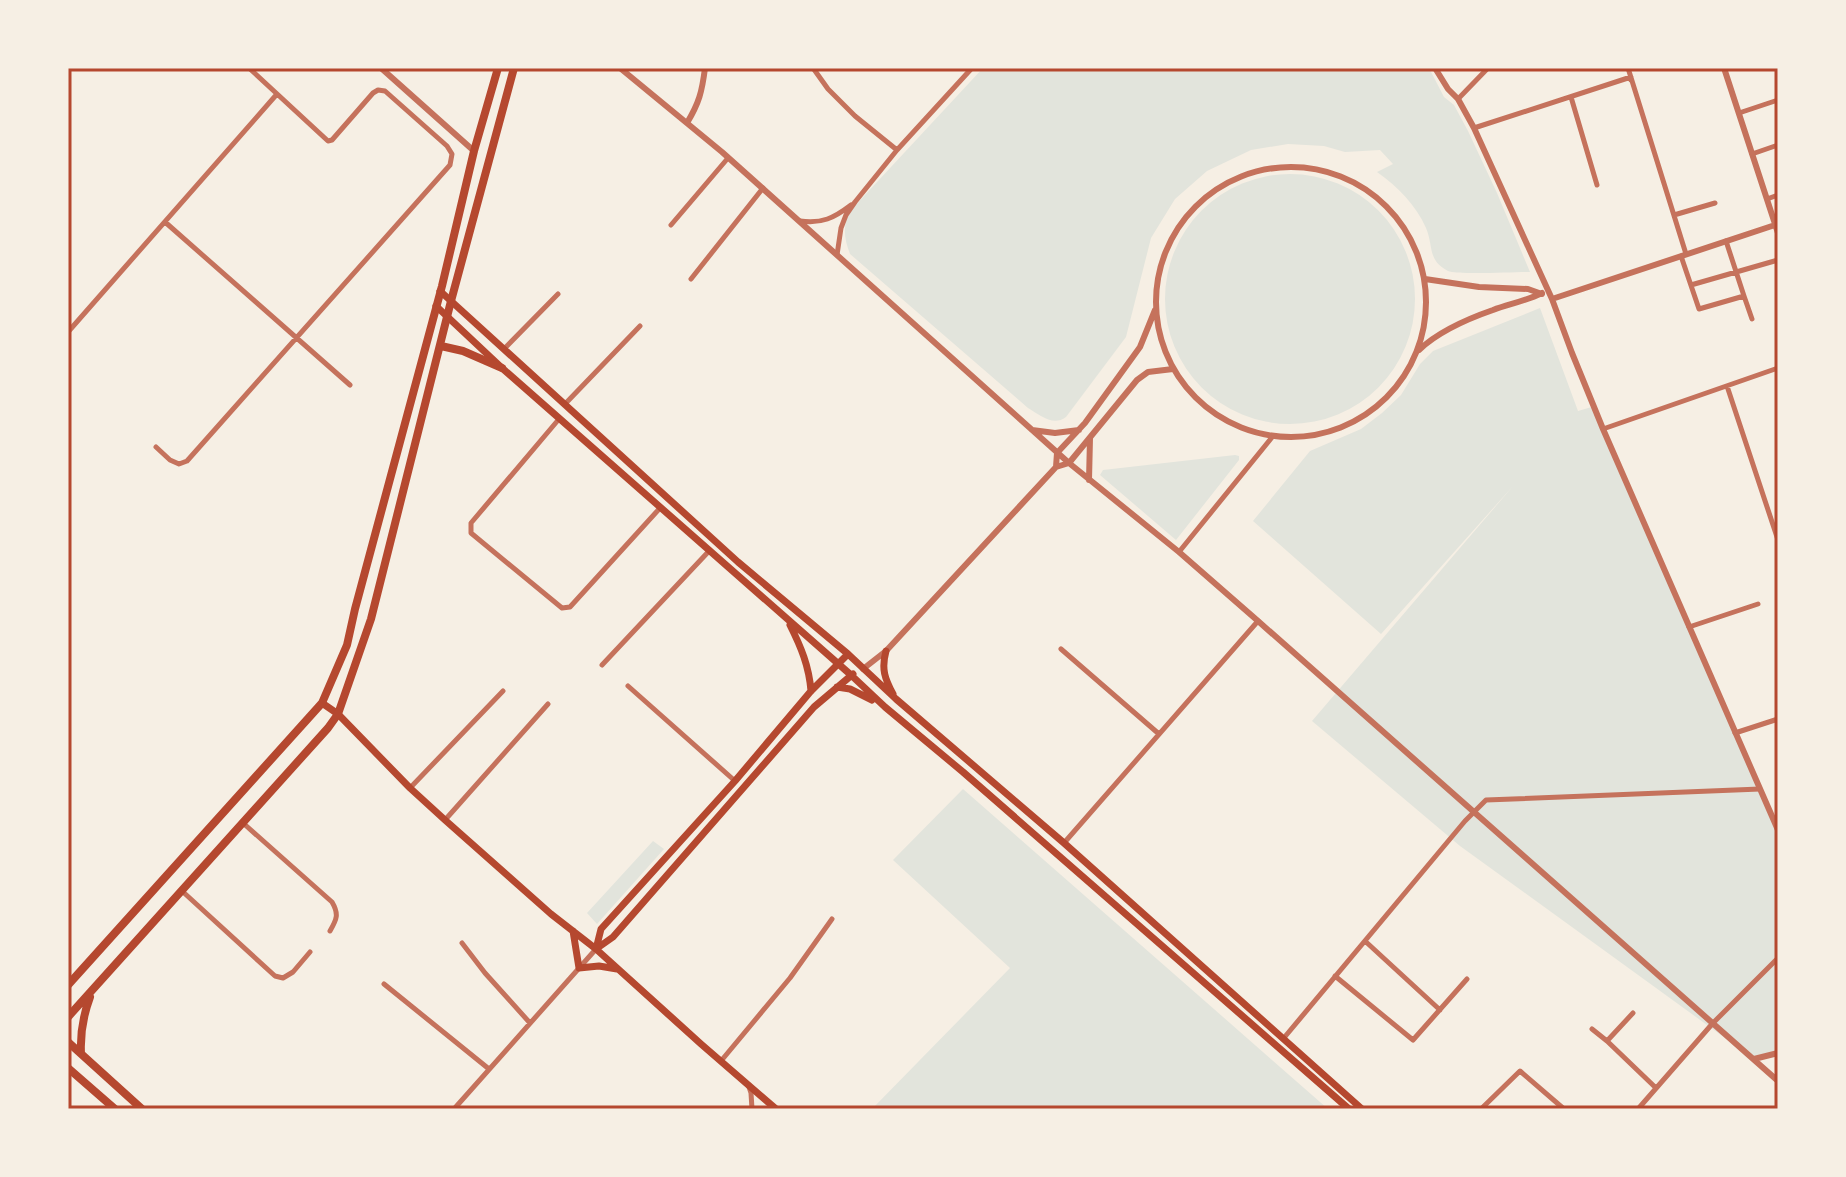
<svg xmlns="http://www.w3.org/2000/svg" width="1846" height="1177" viewBox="0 0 1846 1177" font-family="Ubuntu,sans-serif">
	<rect width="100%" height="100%" fill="#f6efe4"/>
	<path fill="#e2e4dc" d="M 983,68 L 1429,68 L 1444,97 L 1454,105 L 1468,131 L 1497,193 L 1530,272 C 1516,272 1456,275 1448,271 C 1427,260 1434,247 1426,228 C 1416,205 1398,187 1377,172 L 1393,164 L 1380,150 L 1345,152 L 1324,146 L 1288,144 L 1251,150 L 1207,171 L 1175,199 L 1151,238 L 1126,337 L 1066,417 C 1053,427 1040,415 1028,408 L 850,254 C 844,238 842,225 851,210 Z
		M1165 299a125 125 0 1 1 250 0a125 125 0 1 1-250 0Z
		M 1540,308 L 1578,411 L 1595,406 L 1778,825 L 1778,1053 L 1754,1059 L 1460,846 L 1312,721 L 1513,486 L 1381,634 L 1253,521 L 1310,451 L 1361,429 L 1382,413 L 1401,395 L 1420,364 L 1433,351 Z
		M 1235,455 L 1239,456 L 1239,460 L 1176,540 L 1100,475 L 1103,470 Z
		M 963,789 L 1328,1109 L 872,1109 L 1010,968 L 893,860 Z
		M 653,841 L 664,849 L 597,924 L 587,913 Z"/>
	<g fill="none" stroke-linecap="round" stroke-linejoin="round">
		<path stroke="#c5725c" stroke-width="5" d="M 813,68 L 828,89 L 855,116 L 897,150
			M 1628,68 L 1686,254
			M 1571,97 L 1597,185
			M 1458,99 L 1488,68
			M 1739,113 L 1778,100
			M 1474,128 L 1631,77 L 1631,80
			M 1752,154 L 1778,145
			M 1767,199 L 1778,195
			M 1674,215 L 1715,203
			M 800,221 C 822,224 834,218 851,205
			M 165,222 L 350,385
			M 671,225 L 728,158
			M 837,255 L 841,228 L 846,215 L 855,202 L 897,150 L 972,68
			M 1681,256 L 1699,309 L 1744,296 L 1726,241
			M 691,279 L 763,188
			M 1691,285 L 1778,260
			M 1744,296 L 1752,319
			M 68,332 L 277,94
			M 504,349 L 558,294
			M 1727,386 L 1778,540
			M 565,404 L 640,326
			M 559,419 L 471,523 L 471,533 L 562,608 L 570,607 L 660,508
			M 1603,429 L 1778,368
			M 156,447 L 170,460 L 179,464 L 187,461 L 450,165 L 452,154 L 447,146 L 385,91 L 378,90 L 373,93 L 332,140 L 328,141 L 249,68
			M 1179,552 L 1273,436
			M 1689,627 L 1758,604
			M 1061,649 L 1159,734
			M 602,665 L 710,550
			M 628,686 L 735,781
			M 1735,733 L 1778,719
			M 410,788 L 503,691
			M 445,820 L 548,704
			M 243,823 L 332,902 C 339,914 337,919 330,931
			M 1064,843 L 1258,621
			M 182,891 L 275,976 L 283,978 L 293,972 L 310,952
			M 1365,941 L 1440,1010
			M 462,943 L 485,973 L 530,1023
			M 1335,976 L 1413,1040 L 1467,979
			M 384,984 L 489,1069
			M 1592,1029 L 1607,1041 L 1656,1088
			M 1283,1039 L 1465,821 L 1486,800 L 1760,789
			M 1607,1041 L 1633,1013
			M 721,1061 L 790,978 L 832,919
			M 749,1087 L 751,1093 L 752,1109
			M 454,1109 L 596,949
			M 1481,1109 L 1520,1071 L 1564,1109
			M 1638,1109 L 1713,1023 L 1778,958"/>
		<path stroke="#c5725c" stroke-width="6" d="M 381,68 L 474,151
			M 620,68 L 722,152 L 1069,463 L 1179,552 L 1258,621 L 1778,1081
			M 1435,68 L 1448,89 L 1458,99 L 1474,128 L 1552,299 L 1572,353 L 1603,429 L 1778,830
			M 1724,68 L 1778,233
			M 687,123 C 699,103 702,92 705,68
			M1156 302a135 135 0 1 1 270 0a135 135 0 1 1-270 0Z
			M 1425,279 L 1479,287 L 1528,289 L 1542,294
			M 1552,299 L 1778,224
			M 1419,350 C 1439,331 1467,319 1493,310 C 1509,304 1526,301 1542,293
			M 1032,430 L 1055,433 L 1079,430
			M 1056,467 L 1057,453 L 1085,423 L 1140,347 L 1155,310
			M 1089,480 L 1090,438
			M 863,669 L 886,651 L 1056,467 L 1069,463 L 1137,380 L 1148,372 L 1173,369
			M 1754,1059 L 1778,1053"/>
		<path stroke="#b5482f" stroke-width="7" d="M 440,291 L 738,562 L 848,654 L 896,699 L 1064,843 L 1362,1109
			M 436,306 L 502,368 L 851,675 L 885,707 L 963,772 L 1349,1109
			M 790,625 C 801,647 809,666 811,691
			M 886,651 C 881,669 885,679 893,694
			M 837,687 L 850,689 L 872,700
			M 322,703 L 338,714 L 410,788 L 445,820 L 551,914 L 596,949 L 701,1044 L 776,1109
			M 573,931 L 579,968 L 599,966 L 617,969
			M 596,949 L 601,929 L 735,781 L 811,691 L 848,654
			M 596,949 L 613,937 L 814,707 L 853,674"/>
		<path stroke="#b5482f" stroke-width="8" d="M 441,346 L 463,351 L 502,368
			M 68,985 L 322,703 L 347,645 L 355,609 L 442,286 L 474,151 L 498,68
			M 68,1017 L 328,728 L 338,714 L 371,619 L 451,301 L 514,68
			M 68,1042 L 142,1109
			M 81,1053 C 80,1033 83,1016 90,997
			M 68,1068 L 115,1109"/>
	</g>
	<rect width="1846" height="1177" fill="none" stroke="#f6efe4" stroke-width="140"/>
	<rect x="70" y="70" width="1706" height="1037" fill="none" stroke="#b5482f" stroke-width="3"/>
</svg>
